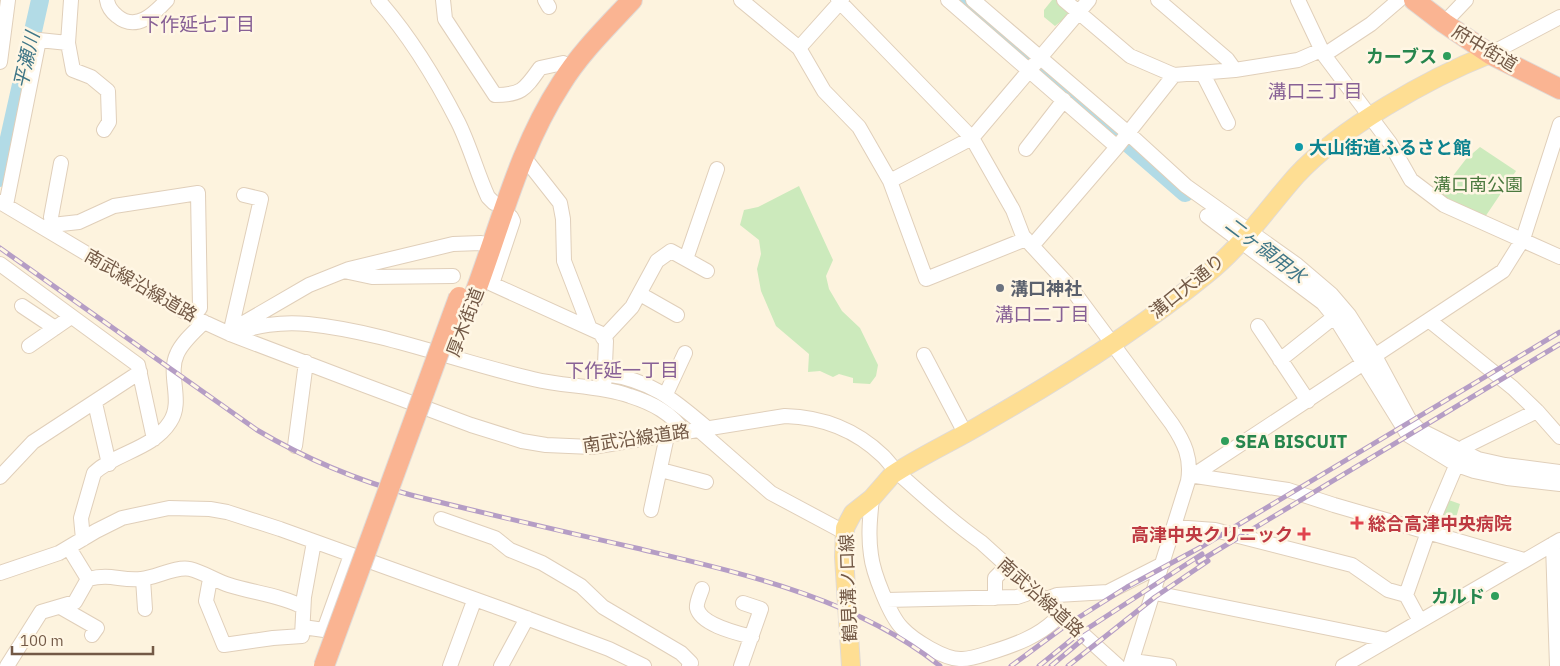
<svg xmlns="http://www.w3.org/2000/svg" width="1560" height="666" viewBox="0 0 1560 666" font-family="'IBM Plex Sans','Noto Sans JP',sans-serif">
	<rect width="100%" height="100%" fill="#fdf3de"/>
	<path fill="#cceabc" d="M 1052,0 L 1058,0 L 1073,11 L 1062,24 L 1060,22 L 1055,26 L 1044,17 L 1044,10 Z
		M 1480,147 L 1516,171 L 1485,217 L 1439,194 L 1466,159 Z
		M 799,186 L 833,260 L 826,276 L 829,289 L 842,311 L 860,328 L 878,365 L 876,376 L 870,384 L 853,383 L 853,378 L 839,374 L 833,377 L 820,371 L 808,372 L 809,354 L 776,326 L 761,291 L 757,269 L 761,254 L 759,240 L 740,225 L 744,210 L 758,207 Z
		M 1446,499 L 1460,504 L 1451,535 L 1433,529 Z"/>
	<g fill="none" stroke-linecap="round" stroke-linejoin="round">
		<path stroke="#b2dbe6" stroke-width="18" d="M 963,0 L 1185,193
			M 0,178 L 40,0"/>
		<defs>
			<path id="minor" d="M 71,0 L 68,43 L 73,70 L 91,77 L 108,91 L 109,122 L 104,130
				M 107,0 C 108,7 112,12 117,16 C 136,32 154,14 167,0
				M 378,0 C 410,36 436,79 458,122 C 470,146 477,173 488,197 L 494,203
				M 443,0 L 445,19 L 495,95 C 522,95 525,89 540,68 L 563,63
				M 545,0 L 549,7
				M 741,0 L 799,48 L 824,91 L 859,127 L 890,181 L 926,279 L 1026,239
				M 838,0 L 972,138 L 1013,210 L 1023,236 L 1071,288 L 1172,424 C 1184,442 1192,458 1188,481 L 1130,666
				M 948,0 L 1117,147
				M 973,0 L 1128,133 L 1186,186 L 1297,265 L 1331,294 L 1349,315 L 1375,356 L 1409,419 L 1418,429 L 1478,459 L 1505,465 L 1560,472
				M 1064,0 L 1130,56 L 1174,75 L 1235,70 L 1298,60 L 1321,50
				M 1158,0 L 1227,59 L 1235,70
				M 1298,0 L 1324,55 L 1390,143 L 1411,180 L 1444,205 L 1560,257
				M 1444,23 L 1466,0
				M 799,48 L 842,0
				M 1490,54 L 1560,17
				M 1324,55 L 1371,24 L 1399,0
				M 0,62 L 8,0
				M 1203,74 L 1228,123
				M 1026,149 L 1064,100
				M 523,156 L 560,203 L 563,219 L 564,261 L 589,326
				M 890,181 L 972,138 L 1089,0
				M 0,202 L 193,317 L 230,334 L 364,385 L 471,425 L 522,441 L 546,445 L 592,447 L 785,416 C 822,417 856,430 883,456 C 888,461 893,468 898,473 C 925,497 952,522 981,542 L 1118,666
				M 6,205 L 39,40 L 68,43
				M 504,213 L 511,217 L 513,221 L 492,284 L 600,333 L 606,341 L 604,388
				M 1207,216 L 1323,303 L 1336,319 L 1408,435 L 1457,465 L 1474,471 L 1507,478 L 1560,484
				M 52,225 L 79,222 L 114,206 L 198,193 L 200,308 L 193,317
				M 48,230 L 52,225 L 51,217 L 61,163
				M 1032,246 L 1117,147 L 1174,75
				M 686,259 L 717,169
				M 0,264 L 138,365 L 154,439
				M 344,271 L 372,277 L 453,276
				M 640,294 L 677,315
				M 22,306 L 55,328
				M 1430,321 L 1513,388 L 1537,411
				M 240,325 L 309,285 L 349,269 L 453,244 L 481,243 L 493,247
				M 1258,326 L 1308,401
				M 230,334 C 257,326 280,321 308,324 C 385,332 458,362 533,379 C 565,387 598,385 630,396 C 652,403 672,413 685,433
				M 230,334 L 261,199 L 244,195
				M 603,338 L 632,307 L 657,261 L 671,251 L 707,271
				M 29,346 L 71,317
				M 924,355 L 965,433
				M 1280,360 L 1334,317
				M 605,374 C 651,380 673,399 707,428
				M 666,394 L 685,353
				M 95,403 L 109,464
				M 699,430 L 771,493 L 844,532
				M 295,446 L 306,362
				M 661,470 L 706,482
				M 1189,475 L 1197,473 L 1503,271 L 1523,239 L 1560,124
				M 1189,475 L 1288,490 L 1334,505 L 1524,560
				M 0,477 L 33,442 L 140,372
				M 872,498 C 870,517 868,536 871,555 C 873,573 890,616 902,628 C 913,640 945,660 962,659 C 972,659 985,654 995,651 C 1017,644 1038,636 1055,620
				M 651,510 L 667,436
				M 441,519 L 495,538 L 510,550 L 542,563 L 581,586 L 603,607 L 681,653 L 691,663 L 689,666
				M 1174,527 L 1215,530 L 1352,565 L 1388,590 L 1406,595 L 1420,621
				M 83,539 L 81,518 L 94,473 C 116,452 152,450 170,422 C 184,401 167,375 177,354 C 182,342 195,331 204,322
				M 1553,544 L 1557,666
				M 69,548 L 88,579
				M 0,573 L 59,553 L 96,531 L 122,518 L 169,508 L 210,509 L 227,512 L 280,529 L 505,610 L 609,649 L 644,666
				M 143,579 L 145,609
				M 210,579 L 206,601 L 224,645 L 273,638 L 302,636 L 304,597 L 314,542
				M 702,589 C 700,595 696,603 697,608 C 701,625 737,633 752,637
				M 1155,593 L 1388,640
				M 1406,595 L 1428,532 L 1464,447 L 1537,411 L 1560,437
				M 995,598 L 995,578 L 1002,571
				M 886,600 L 1017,597 L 1026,594
				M 1044,600 L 1057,595 L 1108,592 L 1163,564
				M 62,608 L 97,628 L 92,635
				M 303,627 L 324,630 L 351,555
				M 1133,661 L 1169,666
				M 7,666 L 41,612 L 75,602 L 88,579 C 112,573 119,581 141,579 C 156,578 175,566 190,569 C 203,572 216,581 229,585 C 254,593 280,595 303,607
				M 450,666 L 474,601
				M 501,666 L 527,618
				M 741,666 L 761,609 L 743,603
				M 1343,666 L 1560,540"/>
			<path id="major" d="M 851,666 L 844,557 L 845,528 L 853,513 L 872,498 L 892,475 C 922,455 956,440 987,421 C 1062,378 1140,329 1207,274 C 1241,247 1267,209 1296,176 C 1340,128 1429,78 1490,54"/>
			<path id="highway" d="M 1414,0 L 1444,23 L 1490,54 L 1560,89
				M 472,301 C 500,228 518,150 561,84 C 580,53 607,27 632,0"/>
		</defs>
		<use href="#minor" stroke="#e0cfba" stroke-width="16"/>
		<use href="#major" stroke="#e0dad6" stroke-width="20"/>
		<use href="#highway" stroke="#e0dad6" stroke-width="22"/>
		<use href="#minor" stroke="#fff" stroke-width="14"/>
		<use href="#major" stroke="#fede93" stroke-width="18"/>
		<use href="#highway" stroke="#fab492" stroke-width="20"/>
		<defs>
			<path id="rail" d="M 0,248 L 257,430 C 306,459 356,480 411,495 C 486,514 561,531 636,548 C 740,573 854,597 940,666
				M 1198,562 L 1560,344
				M 1011,666 L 1065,626 L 1127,587 L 1201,547 L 1560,332
				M 1039,666 L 1076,636 L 1202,554
				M 1051,666 L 1082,640
				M 1068,666 L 1155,597 L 1208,561"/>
		</defs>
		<use href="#rail" stroke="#b59dc5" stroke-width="5"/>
		<use href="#rail" stroke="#fff6e4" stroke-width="3" stroke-dasharray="9" stroke-linecap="butt"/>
		<defs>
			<path id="highway-bridge" d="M 324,666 L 459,297"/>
		</defs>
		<use href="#highway-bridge" stroke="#e0dad6" stroke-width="22" stroke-linecap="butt"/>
		<use href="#highway-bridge" stroke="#fab492" stroke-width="20"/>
	</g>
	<g fill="#2e9e5b" stroke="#fff6e4" stroke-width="2">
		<circle cx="1447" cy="56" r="5"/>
		<circle cx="1225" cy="441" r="5"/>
		<circle cx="1495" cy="596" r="5"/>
	</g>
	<circle fill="#0f9aa8" stroke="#fff6e4" stroke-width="2" cx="1299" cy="147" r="5"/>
	<circle fill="#6b7280" stroke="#fff6e4" stroke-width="2" cx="1000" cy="288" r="5"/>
	<g fill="#e0444e" stroke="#fff6e4" stroke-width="2">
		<path d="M1354.5 515.5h5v5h5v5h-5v5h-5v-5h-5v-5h5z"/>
		<path d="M1301.5 526.5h5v5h5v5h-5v5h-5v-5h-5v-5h5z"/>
	</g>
	<g text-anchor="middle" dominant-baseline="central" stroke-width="5" stroke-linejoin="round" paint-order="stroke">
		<g font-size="18" fill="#735946" stroke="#fff6e4">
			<text transform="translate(1485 48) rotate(31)">府中街道</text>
			<text transform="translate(141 285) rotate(30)">南武線沿線道路</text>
			<text transform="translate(1187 286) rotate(-39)">溝口大通り</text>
			<text transform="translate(465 322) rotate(-69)">厚木街道</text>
			<text transform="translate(636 438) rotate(-8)">南武沿線道路</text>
			<text transform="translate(848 588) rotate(-92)">鶴見溝ノ口線</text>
			<text transform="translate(1041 597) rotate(42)">南武沿線道路</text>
		</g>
		<g font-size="18" font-weight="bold" fill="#27864d" stroke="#fff6e4" text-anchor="end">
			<text x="1437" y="56">カーブス</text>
			<text x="1235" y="441" text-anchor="start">SEA BISCUIT</text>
			<text x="1485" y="596">カルド</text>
		</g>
		<g font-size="18" font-weight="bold" fill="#0d838f" stroke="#fff6e4" text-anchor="start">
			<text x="1309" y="147">大山街道ふるさと館</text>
		</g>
		<g font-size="18" fill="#4b793e" stroke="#fff6e4">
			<text x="1478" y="184">溝口南公園</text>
		</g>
		<g font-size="18" font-weight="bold" fill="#5b616d" stroke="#fff6e4" text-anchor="start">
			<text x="1010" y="288">溝口神社</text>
		</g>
		<g font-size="18" font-weight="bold" fill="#be3a42" stroke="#fff6e4" text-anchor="start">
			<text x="1368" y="523">総合高津中央病院</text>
			<text x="1293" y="534" text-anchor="end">高津中央クリニック</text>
		</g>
		<g font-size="19" fill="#886196" stroke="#fff6e4">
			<text x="198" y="24">下作延七丁目</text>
			<text x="1315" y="91">溝口三丁目</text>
			<text x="1042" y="314">溝口二丁目</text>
			<text x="622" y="370">下作延一丁目</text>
		</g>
		<g font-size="19" font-style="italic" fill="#3f7687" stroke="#fff6e4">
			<text transform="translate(26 60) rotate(-77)">平瀬川</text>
			<text transform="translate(1266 250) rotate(37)">二ヶ領用水</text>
		</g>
	</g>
	<path d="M12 646v8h141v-8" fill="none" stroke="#735946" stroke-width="2.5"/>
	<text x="20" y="646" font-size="15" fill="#735946" stroke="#fff6e4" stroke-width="4" paint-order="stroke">100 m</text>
</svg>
